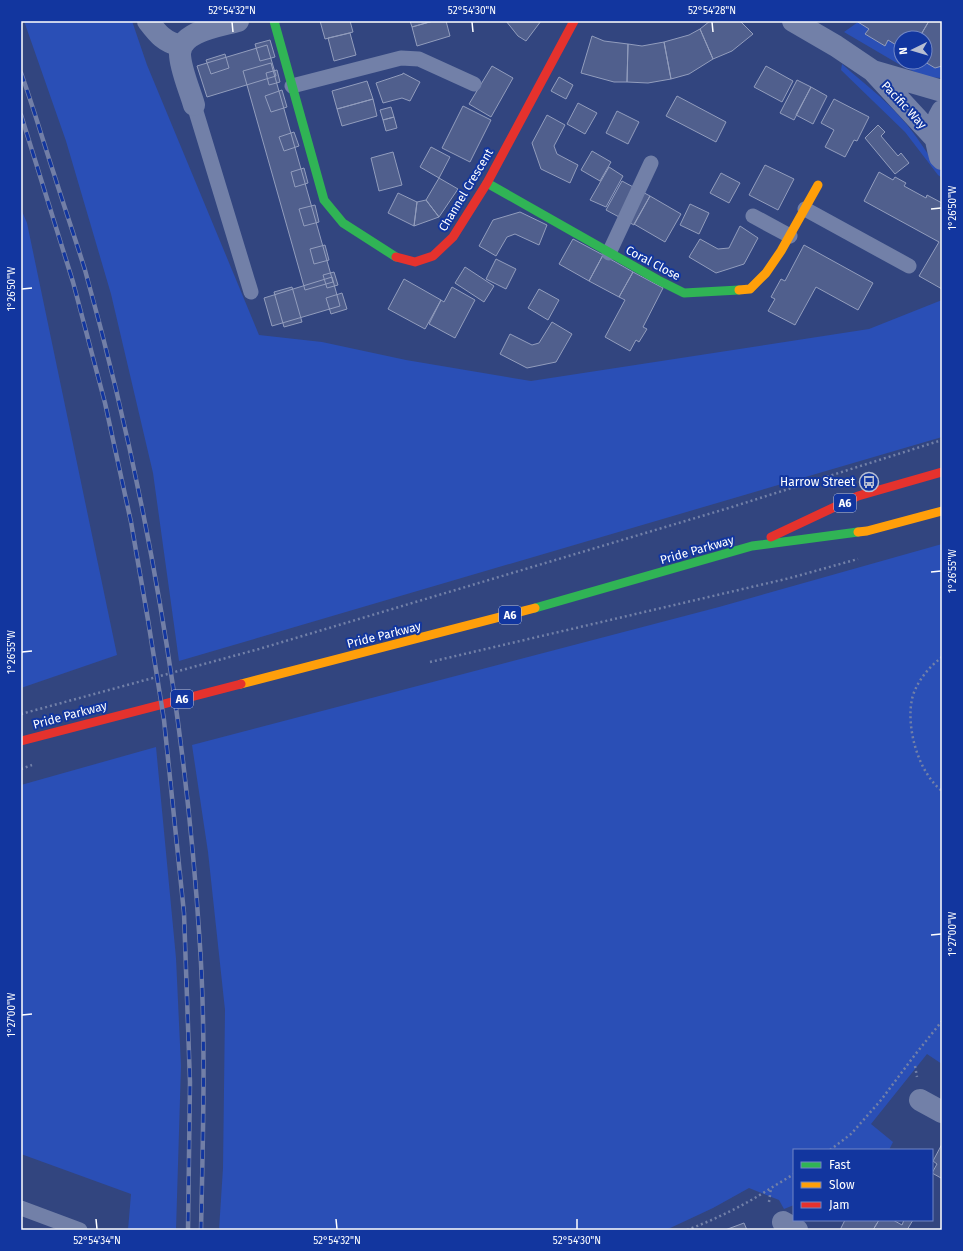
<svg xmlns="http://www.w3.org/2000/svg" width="963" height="1251" viewBox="0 0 963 1251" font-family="'Fira Sans',sans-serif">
	<rect width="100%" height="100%" fill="#32457f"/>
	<path fill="#2a4fb6" d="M 24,21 L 132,21 L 147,65 L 259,335 L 322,342 L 406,360 L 531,381 L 869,329 L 942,300 L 942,437 L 179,661 L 153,473 L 111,294 L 66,141 Z
		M 858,22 L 869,29 L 865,34 L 885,46 L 888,40 L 901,48 L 901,62 L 925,62 L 942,66 L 942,78 L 926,77 L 902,66 L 844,32 Z
		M 842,64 C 862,82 884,98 901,118 C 917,135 927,155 942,172 L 942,178 L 938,175 L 905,132 L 841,70 Z
		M 21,209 L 27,223 L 117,655 L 21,688 Z
		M 942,544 L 942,1064 L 927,1054 L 871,1124 L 893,1142 L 889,1150 L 794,1150 L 794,1205 L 784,1209 L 779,1200 L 749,1188 L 713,1208 L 666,1230 L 219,1230 L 223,1168 L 225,1010 L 208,852 L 192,745 L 719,607 Z
		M 156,747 L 176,958 L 181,1066 L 176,1230 L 128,1230 L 131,1194 L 21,1154 L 21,785 Z"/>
	<path fill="#505f8d" stroke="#929dbd" d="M 320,21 L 350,21 L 353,32 L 325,39 Z
		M 410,21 L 433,21 L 412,27 Z
		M 433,21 L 446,21 L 450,36 L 417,46 L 412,27 Z
		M 506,21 L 541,21 L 526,41 L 518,36 Z
		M 710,21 L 740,21 L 753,34 L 732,51 L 713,59 L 700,29 Z
		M 858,21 L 929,21 L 919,38 L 901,38 L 901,48 L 888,40 L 885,46 L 865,34 L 869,29 L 858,22 Z
		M 929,21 L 942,21 L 942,66 L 935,68 L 925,62 L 925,38 L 919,38 Z
		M 700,29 L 713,59 L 689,74 L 671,79 L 664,42 L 689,35 Z
		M 350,33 L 356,55 L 334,61 L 328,38 Z
		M 592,36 L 604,41 L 628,44 L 627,82 L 614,82 L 581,73 Z
		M 270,40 L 275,57 L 260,61 L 255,44 Z
		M 664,42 L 671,79 L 648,83 L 627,82 L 628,44 L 642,46 Z
		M 267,45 L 276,76 L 207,97 L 197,66 Z
		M 225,54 L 229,68 L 211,74 L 206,60 Z
		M 271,63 L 333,282 L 305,290 L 243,71 Z
		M 492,66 L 513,78 L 491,117 L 469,104 Z
		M 766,66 L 793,81 L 782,102 L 754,87 Z
		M 277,70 L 280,82 L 269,85 L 266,73 Z
		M 403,73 L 420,82 L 410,101 L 402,98 L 383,103 L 376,83 L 403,74 Z
		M 559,77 L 573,85 L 566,99 L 551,91 Z
		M 797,80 L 811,87 L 794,120 L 780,113 Z
		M 367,81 L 373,99 L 337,109 L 332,91 Z
		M 811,87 L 827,96 L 813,124 L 796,115 Z
		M 282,90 L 287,107 L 271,112 L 265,96 Z
		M 677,96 L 726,122 L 716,142 L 666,116 Z
		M 373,99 L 377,116 L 342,126 L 337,109 Z
		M 834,99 L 869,117 L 857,141 L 854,140 L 845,157 L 825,147 L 834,130 L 821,123 Z
		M 578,103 L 597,113 L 585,134 L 567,124 Z
		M 463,106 L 491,120 L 470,162 L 442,148 Z
		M 391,107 L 394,117 L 383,120 L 380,110 Z
		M 617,111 L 639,122 L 628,144 L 606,133 Z
		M 547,115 L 565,125 L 554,146 L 557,154 L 578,165 L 570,183 L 541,169 L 532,143 Z
		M 394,117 L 397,128 L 386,131 L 383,120 Z
		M 878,125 L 885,132 L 881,136 L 898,156 L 901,153 L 909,163 L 895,174 L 865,138 Z
		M 294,132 L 299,146 L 284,151 L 279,137 Z
		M 431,147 L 450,157 L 439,178 L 420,167 Z
		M 592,151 L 611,162 L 600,181 L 581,170 Z
		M 393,152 L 402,185 L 379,191 L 371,158 Z
		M 765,165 L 794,179 L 778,210 L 749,195 Z
		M 609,167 L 623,176 L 606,207 L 590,200 Z
		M 304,168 L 308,183 L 295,187 L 291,172 Z
		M 879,172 L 893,180 L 895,177 L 906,183 L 904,186 L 926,198 L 927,195 L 942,203 L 941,206 L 942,207 L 942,289 L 919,276 L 939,242 L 864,201 Z
		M 721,173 L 740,183 L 729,203 L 710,193 Z
		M 439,178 L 458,189 L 439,217 L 426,200 Z
		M 622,181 L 650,196 L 634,225 L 606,210 Z
		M 398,193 L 417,202 L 414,226 L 388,213 Z
		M 650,196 L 681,214 L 665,242 L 634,224 Z
		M 426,200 L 439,217 L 414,226 L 417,202 Z
		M 690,204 L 709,213 L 699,234 L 680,225 Z
		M 315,205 L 319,222 L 304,226 L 299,209 Z
		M 520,212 L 547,225 L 539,245 L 515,234 L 507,237 L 496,256 L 479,246 L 493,220 Z
		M 740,226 L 758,238 L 744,264 L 716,273 L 689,257 L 700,239 L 718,249 L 729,248 Z
		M 573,239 L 603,255 L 589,281 L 559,264 Z
		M 325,245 L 329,260 L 314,264 L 310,249 Z
		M 804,245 L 873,283 L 858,310 L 816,287 L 795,325 L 768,311 L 775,299 L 771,297 L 781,279 L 785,281 Z
		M 603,255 L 633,272 L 619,297 L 589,281 Z
		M 496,259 L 516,269 L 506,289 L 486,279 Z
		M 465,267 L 494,286 L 484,302 L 455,283 Z
		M 334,272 L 338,285 L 327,288 L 323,275 Z
		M 633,272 L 663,288 L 643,327 L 647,329 L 639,342 L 636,340 L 630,351 L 605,337 L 625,300 L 619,297 Z
		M 332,277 L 340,306 L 272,326 L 264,298 Z
		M 404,279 L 441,300 L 425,329 L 388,309 Z
		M 292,287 L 302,322 L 284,327 L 274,292 Z
		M 452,287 L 475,300 L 455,338 L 429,324 L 441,300 L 444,302 Z
		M 539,289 L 559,300 L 548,320 L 528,308 Z
		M 342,293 L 347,309 L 331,314 L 326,298 Z
		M 552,322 L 572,334 L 556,362 L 527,368 L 500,354 L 510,334 L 532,345 L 539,343 Z
		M 942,1144 L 942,1175 L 941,1178 L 932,1173 L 937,1164 L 933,1161 Z
		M 845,1220 L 879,1220 L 873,1230 L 840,1230 Z
		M 879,1220 L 893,1220 L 902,1225 L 904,1220 L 913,1220 L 907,1230 L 873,1230 Z
		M 744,1223 L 747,1230 L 725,1230 Z"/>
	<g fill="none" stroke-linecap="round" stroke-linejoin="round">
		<path stroke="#7280a8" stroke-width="2.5" stroke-dasharray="2 3" stroke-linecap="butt" d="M 942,657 C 929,667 916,682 912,699 C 906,728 918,772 942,791
			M 430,662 L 790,578 L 858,559
			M 21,714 L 259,649 L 732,507 L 942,440
			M 21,769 L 32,765
			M 915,1066 L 917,1077
			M 830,1150 L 851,1134 L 881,1100 L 914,1056 L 942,1021
			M 769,1202 L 771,1188 L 794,1174
			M 687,1230 C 716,1219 745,1205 771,1188"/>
		<path stroke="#7280a8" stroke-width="15" d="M 292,86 L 401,58 L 419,59 L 474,84
			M 194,105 L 251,292
			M 805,209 L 909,266
			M 753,216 L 790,236
			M 609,253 L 651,163
			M 21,1208 L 80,1230"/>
		<path stroke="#7280a8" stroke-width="22" d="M 148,21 C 158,34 164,42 181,46
			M 793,21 L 836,46 L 873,71 L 935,138
			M 873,71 L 942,91
			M 194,105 C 190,91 180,68 180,54 C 180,31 221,26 238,21
			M 942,111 C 932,127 935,139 940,157 L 942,159
			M 920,1100 L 942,1112
			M 783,1222 L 797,1230"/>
		<path stroke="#30b455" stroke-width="9" d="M 274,21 L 324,200 L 343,223 L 396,257
			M 487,183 L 658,280 L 684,293 L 739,290
			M 535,608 L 752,546 L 858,532"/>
		<path stroke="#ff9f0a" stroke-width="9" d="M 739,290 L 750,289 L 766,273 L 781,251 L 818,185
			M 858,532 L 867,531 L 942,511
			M 241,684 L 535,608"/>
		<path stroke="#e5322d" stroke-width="9" d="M 396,257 L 415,262 L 433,256 L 453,237 L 487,183 L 574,21
			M 771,537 L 858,496 L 942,472
			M 21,741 L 241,684"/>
		<defs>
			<path id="rail" d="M 21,73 C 33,106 43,141 54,174 C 64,206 75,238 85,270 C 146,488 186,720 200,946 C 206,1040 203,1135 201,1230
				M 21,115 L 73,282 L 105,403 L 131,522 L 148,620 L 164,720 L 184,913 L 190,1082 L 188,1230"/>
		</defs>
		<use href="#rail" stroke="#727fa7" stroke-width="4.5"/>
		<use href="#rail" stroke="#12369f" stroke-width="3" stroke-dasharray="9" stroke-linecap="butt"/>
	</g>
	<path fill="none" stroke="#fff" stroke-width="1.5" d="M 232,22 L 233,32M 472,22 L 473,32M 712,22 L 713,32M 931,209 L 941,208M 22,289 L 32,288M 931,572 L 941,571M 22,652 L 32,651M 931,935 L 941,934M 22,1015 L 32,1014M 96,1219 L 97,1229M 336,1219 L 337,1229M 577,1219 L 577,1229"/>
	<defs>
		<symbol id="bus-ring" viewBox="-11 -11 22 22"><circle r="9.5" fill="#12369f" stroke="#b7bed2" stroke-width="1.5"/><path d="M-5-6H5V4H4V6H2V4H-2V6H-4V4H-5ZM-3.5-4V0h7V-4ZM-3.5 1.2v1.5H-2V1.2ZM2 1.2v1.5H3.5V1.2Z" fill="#b7bed2"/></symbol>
	</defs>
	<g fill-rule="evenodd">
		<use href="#bus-ring" x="858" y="471" width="22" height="22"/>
	</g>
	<g text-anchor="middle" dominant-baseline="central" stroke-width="4" stroke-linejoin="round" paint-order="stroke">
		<g fill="#12369f" stroke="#b8c3e2" stroke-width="1">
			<rect x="834" y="494" width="22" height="18" rx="3"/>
			<rect x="499" y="606" width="22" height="18" rx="3"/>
			<rect x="171" y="690" width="22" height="18" rx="3"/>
		</g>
		<g font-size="11" font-weight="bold" fill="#fff">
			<text x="845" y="503">A6</text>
			<text x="510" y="615">A6</text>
			<text x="182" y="699">A6</text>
		</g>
		<g font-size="12" fill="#fff" stroke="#12369f">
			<text transform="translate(904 105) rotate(47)">Pacific Way</text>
			<text transform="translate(466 190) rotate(-59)">Channel Crescent</text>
			<text transform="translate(653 263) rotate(28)">Coral Close</text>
			<text transform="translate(697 550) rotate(-16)">Pride Parkway</text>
			<text transform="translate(384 635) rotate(-14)">Pride Parkway</text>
			<text transform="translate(70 715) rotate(-15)">Pride Parkway</text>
		</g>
		<g font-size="12" fill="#fff" stroke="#12369f" text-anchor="end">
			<text x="855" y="482">Harrow Street</text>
		</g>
	</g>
	<rect width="963" height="1251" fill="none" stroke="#12369f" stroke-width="44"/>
	<rect x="793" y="1149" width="140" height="72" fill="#12369f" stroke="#7186c5"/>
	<rect x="801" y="1162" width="20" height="6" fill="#30b455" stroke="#7186c5"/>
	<text x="829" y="1169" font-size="12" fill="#ffffff">Fast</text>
	<rect x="801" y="1182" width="20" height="6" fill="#ff9f0a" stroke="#7186c5"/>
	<text x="829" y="1189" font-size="12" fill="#ffffff">Slow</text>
	<rect x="801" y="1202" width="20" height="6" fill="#e5322d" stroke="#7186c5"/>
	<text x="829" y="1209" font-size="12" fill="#ffffff">Jam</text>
	<g transform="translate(913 50) rotate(265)"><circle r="19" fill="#12369f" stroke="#7186c5"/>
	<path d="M0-3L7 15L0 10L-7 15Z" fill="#b7bed2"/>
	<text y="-6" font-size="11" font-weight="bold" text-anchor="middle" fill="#ffffff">N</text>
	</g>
	<rect x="22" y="22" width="919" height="1207" fill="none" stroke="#fff" stroke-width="1.5"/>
	<g font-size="10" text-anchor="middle" fill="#fff">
		<text x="232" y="14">52°54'32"N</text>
		<text x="472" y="14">52°54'30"N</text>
		<text x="712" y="14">52°54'28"N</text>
		<text transform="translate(952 208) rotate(-90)" y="4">1°26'50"W</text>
		<text transform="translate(11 289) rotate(-90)" y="4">1°26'50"W</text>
		<text transform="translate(952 571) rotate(-90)" y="4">1°26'55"W</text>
		<text transform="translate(11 652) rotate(-90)" y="4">1°26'55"W</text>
		<text transform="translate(952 934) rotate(-90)" y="4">1°27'00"W</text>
		<text transform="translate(11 1015) rotate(-90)" y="4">1°27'00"W</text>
		<text x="97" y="1244">52°54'34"N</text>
		<text x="337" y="1244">52°54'32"N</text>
		<text x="577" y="1244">52°54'30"N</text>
	</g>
</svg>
